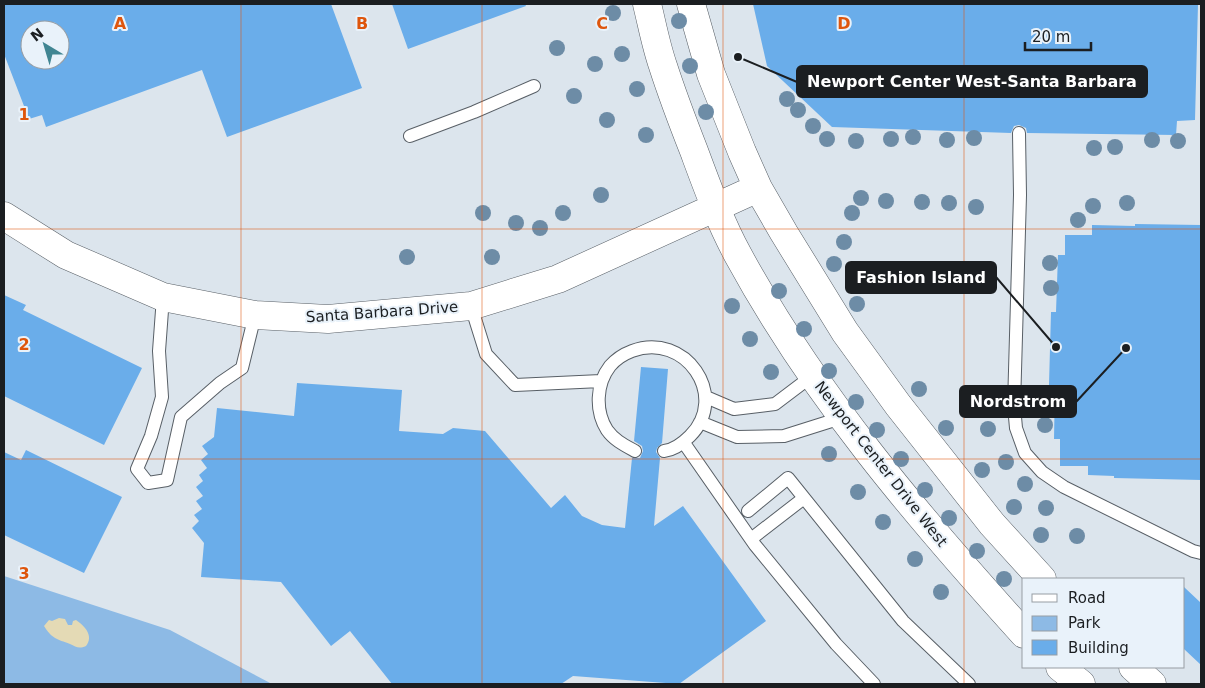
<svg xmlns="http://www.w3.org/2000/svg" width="1205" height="688" viewBox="0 0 1205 688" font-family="'DejaVu Sans',sans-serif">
	<rect width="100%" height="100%" fill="#dce5ed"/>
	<path fill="#8dbae5" d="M 4,576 L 170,630 L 272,684 L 4,684 Z"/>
	<path fill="#e4dab5" d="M 59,618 L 65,619 L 68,625 L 72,625 L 73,621 L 76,620 C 85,626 94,636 86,646 C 79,649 76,647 70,644 C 57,639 52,639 44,626 L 49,620 L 52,621 Z"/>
	<path fill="#6aadea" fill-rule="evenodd" d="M 4,4 L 331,4 L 362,88 L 227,137 L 202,70 L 46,127 L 42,115 L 29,119 L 4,54 ZM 30,30 L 60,30 L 60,60 L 30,60 Z
		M 392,4 L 525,4 L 526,6 L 408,49 Z
		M 753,4 L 1198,4 L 1195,120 L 1177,121 L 1176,135 L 1027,133 L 1026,128 L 1019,125 L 1014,126 L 1011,133 L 832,127 L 767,66 Z
		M 1135,224 L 1201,225 L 1201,480 L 1114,478 L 1114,476 L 1088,475 L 1088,466 L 1060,466 L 1060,439 L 1054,439 L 1055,385 L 1049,385 L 1051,312 L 1056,312 L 1058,255 L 1065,255 L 1065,235 L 1092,235 L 1092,225 L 1135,226 Z
		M 4,295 L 26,305 L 23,310 L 142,368 L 104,445 L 4,396 Z
		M 641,367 L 668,369 L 662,443 L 657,448 L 656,452 L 660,458 L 654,526 L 683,506 L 766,621 L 679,684 L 573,676 L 561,684 L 392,684 L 350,631 L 331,646 L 281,582 L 201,577 L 204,543 L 192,528 L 199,521 L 194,515 L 202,509 L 196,501 L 203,496 L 196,487 L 203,481 L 199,475 L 207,468 L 201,460 L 208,454 L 202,446 L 214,437 L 217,408 L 294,416 L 297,383 L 402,390 L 399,431 L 443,434 L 453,428 L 485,431 L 551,508 L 565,495 L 582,516 L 602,525 L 625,528 L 632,458 L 640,458 L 643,451 L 642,446 L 634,441 Z
		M 26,450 L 122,497 L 84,573 L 4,535 L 4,452 L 21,460 Z
		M 1184,587 L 1201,603 L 1201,665 L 1184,649 Z"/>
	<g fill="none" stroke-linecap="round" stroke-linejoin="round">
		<defs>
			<path id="lane" d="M 1019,133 L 1020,195 L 1014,406 L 1016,428 L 1025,453 L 1042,472 L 1064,487 L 1193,551 L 1201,553
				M 410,136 L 474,112 L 534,86
				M 163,297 L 159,351 L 162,397 L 151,436 L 137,469 L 148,483 L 167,480 L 181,417 L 220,383 L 242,368 L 255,315
				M 471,306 L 486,354 L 515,385 L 601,381
				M 706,397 L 734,409 L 775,404 L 812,376
				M 700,422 L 737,437 L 784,436 L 841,418
				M 684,443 L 755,545 L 836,644 L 874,684
				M 635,451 C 624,445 614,440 607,430 C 595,411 596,384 610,366 C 616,359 624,354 632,351 C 685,331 730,396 690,436 C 683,443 674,450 664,451
				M 748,511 L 788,478 L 903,621 L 969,684
				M 751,539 L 804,498"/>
			<path id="secondary" d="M 647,4 C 652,24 656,46 663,66 C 672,94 683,123 694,151 C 707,186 720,222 738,255 C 814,395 917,516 1024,634
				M 691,4 L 711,74 L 742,152 L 758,188 L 784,233 L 845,332 L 898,405 L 992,524 L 1042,579
				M 4,216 L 66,255 L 163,297 L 255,315 L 328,319 L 471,306 L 558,279 L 758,188
				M 1060,667 L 1081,684
				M 1133,667 L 1152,684"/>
		</defs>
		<use href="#lane" stroke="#585f66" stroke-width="14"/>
		<use href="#secondary" stroke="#585f66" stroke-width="29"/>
		<use href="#lane" stroke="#fff" stroke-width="12"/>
		<use href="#secondary" stroke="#fff" stroke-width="28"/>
	</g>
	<g fill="#6d8ca6">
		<circle cx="613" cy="13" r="8"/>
		<circle cx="679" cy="21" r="8"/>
		<circle cx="557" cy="48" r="8"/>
		<circle cx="622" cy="54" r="8"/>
		<circle cx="595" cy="64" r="8"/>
		<circle cx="690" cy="66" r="8"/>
		<circle cx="637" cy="89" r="8"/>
		<circle cx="574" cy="96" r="8"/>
		<circle cx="787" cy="99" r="8"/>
		<circle cx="798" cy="110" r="8"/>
		<circle cx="706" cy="112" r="8"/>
		<circle cx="607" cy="120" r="8"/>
		<circle cx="813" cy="126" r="8"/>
		<circle cx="646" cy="135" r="8"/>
		<circle cx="913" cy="137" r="8"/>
		<circle cx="974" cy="138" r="8"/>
		<circle cx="827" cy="139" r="8"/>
		<circle cx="891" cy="139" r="8"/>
		<circle cx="947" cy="140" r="8"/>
		<circle cx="1152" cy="140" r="8"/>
		<circle cx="856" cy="141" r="8"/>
		<circle cx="1178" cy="141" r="8"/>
		<circle cx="1115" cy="147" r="8"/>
		<circle cx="1094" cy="148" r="8"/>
		<circle cx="601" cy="195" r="8"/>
		<circle cx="861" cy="198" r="8"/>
		<circle cx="886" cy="201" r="8"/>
		<circle cx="922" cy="202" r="8"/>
		<circle cx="949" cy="203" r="8"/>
		<circle cx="1127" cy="203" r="8"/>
		<circle cx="1093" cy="206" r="8"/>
		<circle cx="976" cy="207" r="8"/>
		<circle cx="483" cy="213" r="8"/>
		<circle cx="563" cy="213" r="8"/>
		<circle cx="852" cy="213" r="8"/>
		<circle cx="1078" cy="220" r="8"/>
		<circle cx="516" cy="223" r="8"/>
		<circle cx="540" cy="228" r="8"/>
		<circle cx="844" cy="242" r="8"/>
		<circle cx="407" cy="257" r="8"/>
		<circle cx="492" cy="257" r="8"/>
		<circle cx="1050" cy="263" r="8"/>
		<circle cx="834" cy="264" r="8"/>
		<circle cx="1051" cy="288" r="8"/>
		<circle cx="779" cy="291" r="8"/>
		<circle cx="857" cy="304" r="8"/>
		<circle cx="732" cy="306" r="8"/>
		<circle cx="804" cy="329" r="8"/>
		<circle cx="750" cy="339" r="8"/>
		<circle cx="829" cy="371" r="8"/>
		<circle cx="771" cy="372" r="8"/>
		<circle cx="919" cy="389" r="8"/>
		<circle cx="856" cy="402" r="8"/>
		<circle cx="1045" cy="425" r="8"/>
		<circle cx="946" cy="428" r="8"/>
		<circle cx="988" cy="429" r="8"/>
		<circle cx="877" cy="430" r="8"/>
		<circle cx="829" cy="454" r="8"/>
		<circle cx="901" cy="459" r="8"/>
		<circle cx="1006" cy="462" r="8"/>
		<circle cx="982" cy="470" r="8"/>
		<circle cx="1025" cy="484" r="8"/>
		<circle cx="925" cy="490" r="8"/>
		<circle cx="858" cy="492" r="8"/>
		<circle cx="1014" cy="507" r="8"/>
		<circle cx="1046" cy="508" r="8"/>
		<circle cx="949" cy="518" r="8"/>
		<circle cx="883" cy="522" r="8"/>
		<circle cx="1041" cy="535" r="8"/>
		<circle cx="1077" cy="536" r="8"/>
		<circle cx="977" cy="551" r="8"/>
		<circle cx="915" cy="559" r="8"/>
		<circle cx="1004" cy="579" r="8"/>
		<circle cx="941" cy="592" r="8"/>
	</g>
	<path fill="none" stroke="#de560d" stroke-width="1" stroke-opacity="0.55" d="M 241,4 L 241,684M 482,4 L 482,684M 723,4 L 723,684M 964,4 L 964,684M 4,229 L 1201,229M 4,459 L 1201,459"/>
	<g text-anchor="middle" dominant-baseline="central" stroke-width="4" stroke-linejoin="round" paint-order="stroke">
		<g font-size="15" fill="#1b1e21" stroke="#e9f2fa">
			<text transform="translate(382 312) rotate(-4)">Santa Barbara Drive</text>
			<text transform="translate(881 464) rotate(52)">Newport Center Drive West</text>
		</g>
	</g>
	<g font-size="16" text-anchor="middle" font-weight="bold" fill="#de560d" stroke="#e9f2fa" stroke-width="4" stroke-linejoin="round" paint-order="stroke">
		<text x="120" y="29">A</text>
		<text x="362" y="29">B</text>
		<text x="602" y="29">C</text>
		<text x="844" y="29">D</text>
		<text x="24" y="120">1</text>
		<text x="24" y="350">2</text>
		<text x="24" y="579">3</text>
	</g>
	<path fill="none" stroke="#1b1e21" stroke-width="2" d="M738 57L797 82M1056 347L996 277M1126 348L1076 402"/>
	<g fill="#1b1e21" stroke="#e9f2fa" stroke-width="2">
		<circle cx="738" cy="57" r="5"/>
		<circle cx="1056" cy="347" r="5"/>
		<circle cx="1126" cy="348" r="5"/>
	</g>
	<g fill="#1b1e21" stroke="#1b1e21" stroke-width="2">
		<rect x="797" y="66" width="350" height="31" rx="5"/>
		<rect x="846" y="262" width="150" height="31" rx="5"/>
		<rect x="960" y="386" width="116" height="31" rx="5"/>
	</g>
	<g font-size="16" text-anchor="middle" font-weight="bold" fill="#fff">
		<text x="972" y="87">Newport Center West-Santa Barbara</text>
		<text x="921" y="283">Fashion Island</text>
		<text x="1018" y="407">Nordstrom</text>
	</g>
	<rect width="1205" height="688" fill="none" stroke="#1b1e21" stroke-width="10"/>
	<rect x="1022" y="578" width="162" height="90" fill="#e9f2fa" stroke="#979da3"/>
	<rect x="1032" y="594" width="25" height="8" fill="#ffffff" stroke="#979da3"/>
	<text x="1068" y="603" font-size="15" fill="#1b1e21">Road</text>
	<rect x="1032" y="616" width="25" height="15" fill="#8dbae5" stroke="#979da3"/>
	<text x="1068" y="628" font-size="15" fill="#1b1e21">Park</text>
	<rect x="1032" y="640" width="25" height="15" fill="#6aadea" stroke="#979da3"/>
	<text x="1068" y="653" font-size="15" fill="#1b1e21">Building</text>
	<g transform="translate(45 45) rotate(322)"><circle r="24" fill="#e9f2fa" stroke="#979da3"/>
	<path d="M0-4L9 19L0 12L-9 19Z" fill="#408592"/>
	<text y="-8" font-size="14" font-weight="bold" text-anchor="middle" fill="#1b1e21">N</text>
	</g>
	<path d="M1025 42v8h66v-8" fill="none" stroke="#1b1e21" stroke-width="2.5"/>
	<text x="1032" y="42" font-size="15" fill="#1b1e21" stroke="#e9f2fa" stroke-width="4" paint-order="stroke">20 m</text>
</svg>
